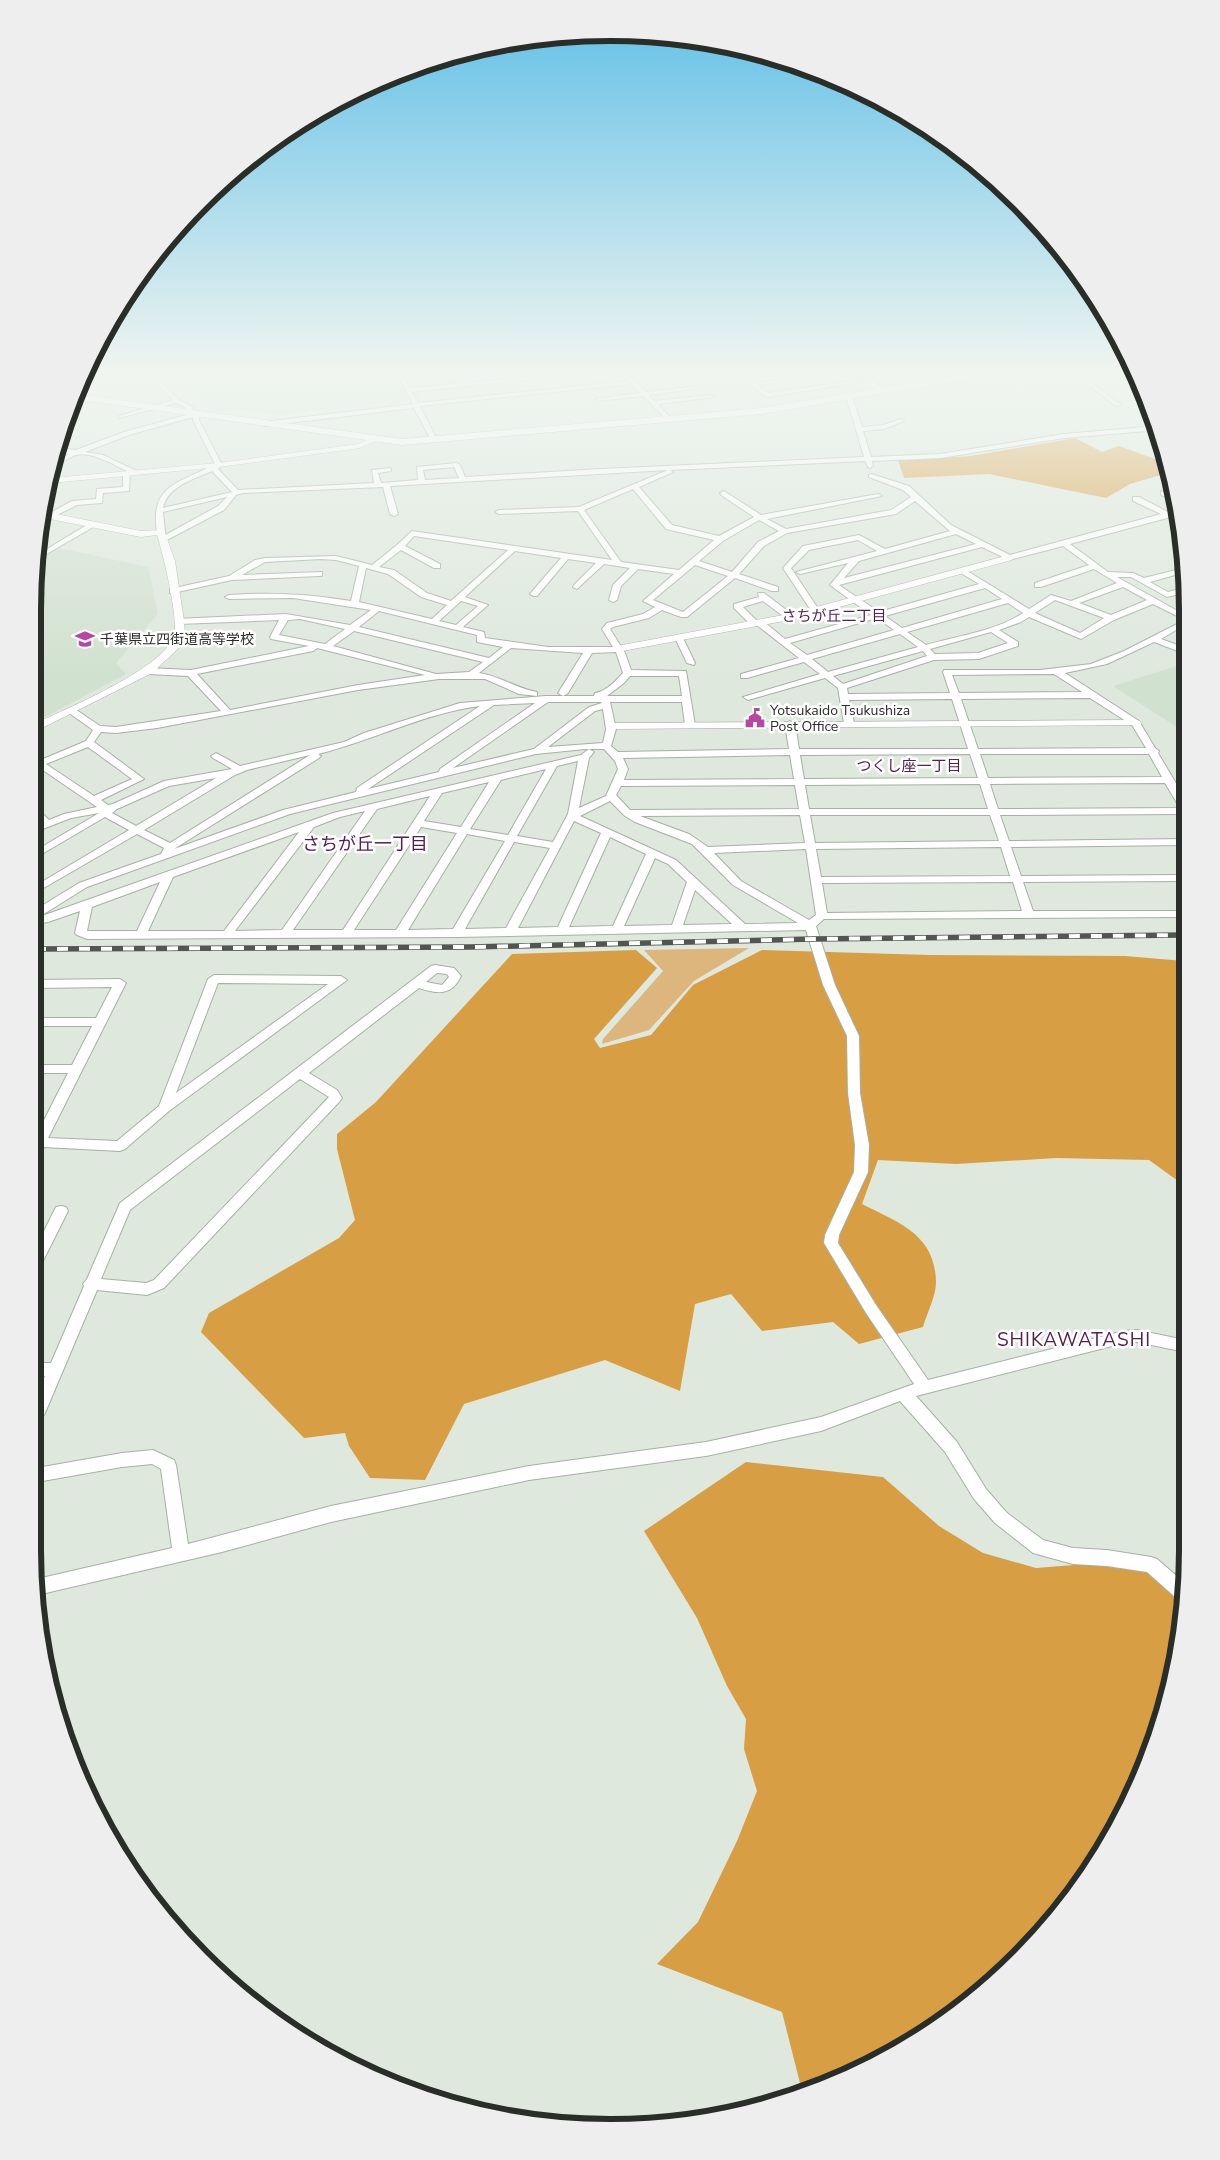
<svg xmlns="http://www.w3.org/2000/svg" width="1220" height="2160" viewBox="0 0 1220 2160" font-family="'Nunito Sans','Noto Sans JP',sans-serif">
	<rect width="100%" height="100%" fill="#dee8dd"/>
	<path fill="#d1e1cf" d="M 173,374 L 394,374 L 408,400 L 278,415 L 241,410 L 217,411 L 191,391 Z
		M 407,374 L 510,374 L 412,384 Z
		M 59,548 L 148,567 L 158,614 L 116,663 L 126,674 L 34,723 L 34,573 L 36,561 Z
		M 1183,664 L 1183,731 L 1113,686 Z"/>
	<path fill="#ddb67e" d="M 749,948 L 694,981 L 649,1030 L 602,1044 L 603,1039 L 663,971 L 644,950 Z"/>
	<path fill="#d79e43" d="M 1075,438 L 1102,452 L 1119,446 L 1155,459 L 1164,456 L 1168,473 L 1130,484 L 1106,498 L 989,474 L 904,478 L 898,460 L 971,456 Z
		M 636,950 L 657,968 L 594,1039 L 600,1048 L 651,1035 L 693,985 L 762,950 L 929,955 L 1125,956 L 1184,961 L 1185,1186 L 1149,1160 L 1056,1158 L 956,1164 L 878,1160 L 862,1204 C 899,1223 935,1234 936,1282 C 936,1296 927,1313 923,1327 L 859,1344 L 833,1322 L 762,1331 L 731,1294 L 695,1304 L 680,1391 L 605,1360 L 464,1404 L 425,1480 L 370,1478 L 349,1446 L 345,1433 L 304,1438 L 201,1332 L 209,1313 L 339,1238 L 355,1220 L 337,1149 L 337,1134 L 376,1102 L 512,954 Z
		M 746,1462 L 883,1477 L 939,1526 L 983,1553 L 1036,1568 L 1112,1562 L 1176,1573 L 1186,1586 L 1157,1735 L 1110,1839 L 1044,1931 L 991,1984 L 899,2050 L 831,2084 L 781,2099 L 800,2083 L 782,2012 L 657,1964 L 698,1922 L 737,1841 L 757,1791 L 744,1749 L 746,1719 L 727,1686 L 697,1618 L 644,1531 Z"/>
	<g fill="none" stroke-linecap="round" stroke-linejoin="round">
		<defs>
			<path id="minor" d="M 148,374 L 154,374 L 179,400 L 193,407 L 193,409 L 181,413 L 181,411 L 186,408 L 176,403 L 119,418 L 119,416 L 173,400 Z
				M 397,374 L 403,374 L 410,388 L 562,374 L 581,374 L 412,392 L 418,403 L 628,381 L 622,374 L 628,374 L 646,392 L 698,386 L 701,388 L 649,395 L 654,401 L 711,395 L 714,397 L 658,404 L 671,419 L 668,421 L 643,396 L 598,401 L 595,399 L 639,393 L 631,384 L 420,406 L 437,440 L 434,442 L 431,440 L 414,408 L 263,426 L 260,424 L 263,422 L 413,404 Z
				M 700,374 L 729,374 L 709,378 Z
				M 827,374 L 835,375 L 758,385 L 768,393 L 859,380 L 862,382 L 767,397 L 749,384 Z
				M 1074,374 L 1080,374 L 1121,405 L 1116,406 Z
				M 83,380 L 86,382 L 86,386 L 80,393 L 77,394 Z
				M 849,394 L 852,396 L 862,427 L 883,425 L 901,419 L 904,421 L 884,429 L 863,431 L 871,457 L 940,454 L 1064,434 L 1157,426 L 1158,430 L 1064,438 L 940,458 L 872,461 L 873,466 L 870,468 L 868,467 L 865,461 L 670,470 L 673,472 L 671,473 L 639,487 L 672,525 L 719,536 L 754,517 L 721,495 L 720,493 L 724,491 L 761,515 L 878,494 L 882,496 L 767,519 L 786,529 L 891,510 L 911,497 L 903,490 L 869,477 L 869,475 L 871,474 L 909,486 L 951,525 L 1010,555 L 1161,514 L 1133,501 L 1133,497 L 1139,497 L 1168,512 L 1177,510 L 1178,514 L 1171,517 L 1070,544 L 1108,572 L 1133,573 L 1144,578 L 1176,570 L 1183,573 L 1183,578 L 1175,575 L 1150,582 L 1168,592 L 1183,588 L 1183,593 L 1167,597 L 1131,577 L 1117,577 L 1183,614 L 1183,619 L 1153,604 L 1114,620 L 1081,639 L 1029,617 L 1021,622 L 999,630 L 1018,642 L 1018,646 L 979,659 L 934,660 L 847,688 L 848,694 L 950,693 L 943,672 L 944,670 L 1040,670 L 1091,664 L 1124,651 L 1183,621 L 1183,626 L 1161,639 L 1183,647 L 1183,653 L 1154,642 L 1107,664 L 1065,673 L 1139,721 L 1155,748 L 1159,751 L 1158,753 L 1184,797 L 1184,814 L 1000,815 L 1009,841 L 1184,839 L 1184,845 L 1011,847 L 1021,876 L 1184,875 L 1184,881 L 1023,882 L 1033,911 L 1184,911 L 1184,917 L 824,919 L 816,926 L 835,985 L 859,1036 L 860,1093 L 869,1145 L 868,1172 L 839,1235 L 838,1243 L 876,1305 L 928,1380 L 1124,1331 L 1137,1330 L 1185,1340 L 1185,1352 L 1137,1342 L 1124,1343 L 916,1396 L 957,1442 L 986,1489 L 1007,1513 L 1043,1540 L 1073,1548 L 1107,1550 L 1151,1557 L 1157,1559 L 1186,1584 L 1183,1604 L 1147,1572 L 1107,1566 L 1073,1564 L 1033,1553 L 995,1523 L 974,1499 L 945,1452 L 900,1401 L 821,1431 L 706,1456 L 529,1480 L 331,1522 L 222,1552 L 37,1595 L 37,1579 L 172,1548 L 161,1469 L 152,1464 L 122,1467 L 37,1482 L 37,1468 L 122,1453 L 153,1450 L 174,1460 L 176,1465 L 188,1544 L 331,1506 L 529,1466 L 706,1442 L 821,1417 L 914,1384 L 866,1313 L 824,1243 L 825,1235 L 854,1172 L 855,1145 L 848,1093 L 847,1036 L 823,985 L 806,930 L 457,937 L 87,939 L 77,935 L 75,933 L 80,911 L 48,922 L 35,924 L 35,910 L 79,883 L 161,854 L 164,848 L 137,834 L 35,893 L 35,886 L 129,830 L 105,817 L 35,858 L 35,851 L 99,813 L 71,818 L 35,832 L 35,826 L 41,823 L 35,817 L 35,809 L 39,810 L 49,820 L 64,814 L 97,807 L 34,764 L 36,762 L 86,741 L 93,730 L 69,713 L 69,709 L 75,709 L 100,726 L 116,727 L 221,711 L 188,676 L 148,674 L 144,671 L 148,668 L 191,670 L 309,646 L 271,639 L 270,637 L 279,620 L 179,624 L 176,623 L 176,619 L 286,614 L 350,625 L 371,610 L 293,598 L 229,599 L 225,597 L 229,595 C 271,592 310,594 351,601 L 359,566 L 336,560 L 321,559 L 265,562 L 242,575 L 322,572 L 322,576 L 319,576 L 232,580 L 173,593 L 170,593 L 170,589 L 229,576 L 255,560 L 265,558 L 336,556 L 372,565 L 397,545 L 412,531 L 612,560 L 578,511 L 499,514 L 495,512 L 499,510 L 579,507 L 668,470 L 390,486 L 398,514 L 394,516 L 390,514 L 383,487 L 243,493 L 236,495 L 224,510 L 163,542 L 159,540 L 160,538 L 218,506 L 227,497 L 163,512 L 165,532 L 161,534 L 157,532 C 149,484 181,483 215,464 L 193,420 L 193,417 L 129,435 L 85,452 L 103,455 L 139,472 L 135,474 L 130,472 L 129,491 L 103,493 L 102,503 L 77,505 L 51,518 L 48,518 L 48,514 L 72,501 L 96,499 L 97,489 L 123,487 L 123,473 L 127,471 C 114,465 91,451 76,455 C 69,457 65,463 58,462 L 58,460 L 69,454 L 58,452 L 58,448 L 76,450 L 124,432 L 197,412 L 200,414 L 199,420 L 222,465 L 218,469 L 238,490 L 374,483 L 372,470 L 389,468 L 391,469 L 391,471 L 378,473 L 381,483 L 418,480 L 417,467 L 457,463 L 460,465 L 465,477 L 601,469 L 864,457 L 846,396 ZM 454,467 L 459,478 L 425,480 L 423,470 ZM 212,471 L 232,492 L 163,508 C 167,486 195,479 212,471 ZM 633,489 L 666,529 L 714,540 L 679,570 L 621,562 L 584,510 ZM 915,501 L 950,531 L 885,549 L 859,535 L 803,546 L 783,568 L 812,612 L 818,612 L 819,610 L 791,568 L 809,550 L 858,540 L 877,551 L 796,572 L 800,574 L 848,563 L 830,585 L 871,615 L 785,639 L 763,621 L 757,621 L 743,607 L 763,601 L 787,619 L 793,619 L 793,615 L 764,593 L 758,593 L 759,597 L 734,604 L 734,608 L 752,626 L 758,626 L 799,658 L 741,674 L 741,678 L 747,678 L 804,662 L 820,674 L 743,697 L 748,700 L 825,678 L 838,688 L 844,723 L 849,726 L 854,723 L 849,700 L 952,699 L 968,749 L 799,749 L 795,724 L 790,721 L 785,724 L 789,749 L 618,752 L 611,746 L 616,729 L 610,702 L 682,702 L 685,725 L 690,728 L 695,725 L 686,671 L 631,670 L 625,653 L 610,629 L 613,627 L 649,618 L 662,610 L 681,617 L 687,617 L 735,578 L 772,591 L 778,591 L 778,587 L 739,574 L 764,546 L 787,533 L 896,514 ZM 759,520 L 779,531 L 758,542 L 732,572 L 699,561 L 723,541 ZM 956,534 L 976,544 L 844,578 L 859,561 ZM 414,536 L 508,550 L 451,601 L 427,593 L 394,570 L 379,567 L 401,550 L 434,568 L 440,568 L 440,564 L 405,546 ZM 1063,546 L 1089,565 L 1035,583 L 1035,587 L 1041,587 L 1094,569 L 1117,583 L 1071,601 L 1051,595 L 1029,609 L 964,569 L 960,571 L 961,573 L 979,584 L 879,612 L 839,585 L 982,547 L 1009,560 ZM 515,551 L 561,558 L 530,594 L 534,596 L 537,596 L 568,559 L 596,563 L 574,585 L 573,587 L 577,589 L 604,564 L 630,568 L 613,585 L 609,600 L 613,602 L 617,600 L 621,586 L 638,569 L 674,574 L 643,601 L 655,607 L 643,614 L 607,623 L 602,629 L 613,647 L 548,647 L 485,638 L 484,632 L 463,627 L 488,605 L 465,597 ZM 695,565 L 728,576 L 683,612 L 653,600 ZM 366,568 L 388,574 L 421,597 L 447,605 L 432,619 L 359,602 ZM 1123,587 L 1147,600 L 1111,615 L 1079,603 ZM 985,588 L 1002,599 L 902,628 L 885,616 ZM 1055,600 L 1104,618 L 1080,633 L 1035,613 ZM 461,601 L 478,606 L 456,625 L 439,621 ZM 1008,603 L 1023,613 C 996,631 958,636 926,645 L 907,632 ZM 379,611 L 477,635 L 477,642 L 503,647 L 489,658 L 359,627 ZM 877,618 L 894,630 L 807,655 L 790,643 ZM 300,619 L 345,629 L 325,644 L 279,635 L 288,620 ZM 354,631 L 483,662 L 469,672 L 436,674 L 333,646 ZM 991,632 L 1008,643 L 978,653 L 935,654 L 930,649 ZM 900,634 L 918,647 L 828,672 L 812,659 ZM 317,648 L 425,675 L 358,685 L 230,710 L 197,674 L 313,651 ZM 511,648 L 583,653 L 558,693 L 563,696 L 568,693 L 592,653 L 616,652 L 623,673 C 616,681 605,692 595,693 L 594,696 L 546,696 L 460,703 L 364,733 L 344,742 L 240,766 L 216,753 L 211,756 L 213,758 L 232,769 L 164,781 L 113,804 L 108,805 L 101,800 L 144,779 L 94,742 L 101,732 L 116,733 L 157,728 L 358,690 L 439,679 L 485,679 L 519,694 L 537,696 L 537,692 C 516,688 500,676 479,673 ZM 923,651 L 927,656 L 843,684 L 833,676 ZM 1054,674 L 1082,692 L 959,693 L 952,675 ZM 630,676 L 679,676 L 682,696 L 607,696 L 624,683 ZM 1090,698 L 1132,725 L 1146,748 L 978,749 L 961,699 ZM 548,702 L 601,702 L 602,703 L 589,707 L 534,749 L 453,768 ZM 535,703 L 440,769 L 439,772 L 368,789 L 494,705 ZM 480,706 L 357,788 L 356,792 L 283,810 L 174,849 L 319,758 L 321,756 L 318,754 C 372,741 424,713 480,706 ZM 603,709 L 606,729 L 603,743 L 548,747 L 595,711 ZM 88,747 L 132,779 L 94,796 L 46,764 ZM 585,749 L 604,749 L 615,761 L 618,769 L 606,796 L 579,808 L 589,758 L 594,752 L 589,749 L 581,755 L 333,813 L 39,917 L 87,887 L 290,814 L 536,754 ZM 970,754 L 978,778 L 804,779 L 800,755 ZM 980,754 L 1149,754 L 1162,777 L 988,778 ZM 310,755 L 170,843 L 144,830 L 235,775 L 247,770 ZM 790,755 L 794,779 L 624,780 L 628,769 L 623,758 ZM 578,761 L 568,814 L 553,842 L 517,836 L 557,766 ZM 546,769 L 508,835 L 470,829 L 501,780 ZM 216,778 L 136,826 L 112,813 L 117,809 L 169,786 ZM 489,782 L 461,827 L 424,821 L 442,793 ZM 1165,783 L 1180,808 L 998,809 L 990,784 ZM 980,784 L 988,809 L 809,809 L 805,785 ZM 795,785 L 799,809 L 630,810 L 616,795 L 621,786 ZM 430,796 L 343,930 L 293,930 L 377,809 ZM 610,801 L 625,816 L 635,822 L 692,844 L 733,885 L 798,923 L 745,924 L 676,860 L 580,816 ZM 365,811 L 282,930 L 235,931 L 314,827 L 340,817 ZM 800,815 L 805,843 L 708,847 L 689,834 L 640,816 ZM 810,815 L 990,815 L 999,841 L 815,843 ZM 574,821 L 601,833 L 558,927 L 518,928 ZM 421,827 L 457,833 L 396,930 L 354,930 ZM 299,832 L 224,931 L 148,931 L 173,877 ZM 467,834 L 505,841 L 453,929 L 408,930 ZM 610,837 L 646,854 L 613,926 L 569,927 ZM 514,842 L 550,848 L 506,928 L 465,929 ZM 1001,847 L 1010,876 L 821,877 L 816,849 ZM 806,849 L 816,915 L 809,920 L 741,881 L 714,853 ZM 655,858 L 668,864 L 687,882 L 672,925 L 624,926 ZM 160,882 L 137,931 L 87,931 L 92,907 ZM 1013,882 L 1022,911 L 827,913 L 822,883 ZM 695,890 L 732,924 L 683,925 Z
				M 83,397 L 88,398 L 68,413 L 72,406 Z
				M 1161,491 L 1173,495 L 1174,500 L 1161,495 Z
				M 90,523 L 97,525 L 36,560 L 37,555 Z
				M 679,635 L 683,638 L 695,663 L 694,665 L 687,663 L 675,638 Z
				M 435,965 L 454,968 L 461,976 C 452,996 437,994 419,988 L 309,1073 L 337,1090 L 342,1098 L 340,1101 L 164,1288 L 147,1295 L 97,1290 L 45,1413 L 42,1418 L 37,1420 L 37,1396 L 45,1376 L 37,1375 L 37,1363 L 51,1363 L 84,1286 L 83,1284 L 87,1279 L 120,1203 L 431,966 ZM 437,973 L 447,974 L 449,977 L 442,985 L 426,982 ZM 300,1079 L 329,1097 L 154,1280 L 146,1283 L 101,1279 L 130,1210 Z
				M 214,975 L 341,976 L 347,980 L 169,1111 L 125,1149 L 120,1151 L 43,1147 L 41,1151 L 36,1153 L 36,1136 L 68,1073 L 36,1073 L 35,1065 L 72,1065 L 92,1026 L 35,1026 L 35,1018 L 96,1018 L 112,987 L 35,988 L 35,980 L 120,979 L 126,983 L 48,1138 L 117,1141 L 159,1106 L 208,979 ZM 218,983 L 328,984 L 176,1093 Z
				M 61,1206 L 66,1207 L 68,1211 L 41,1265 L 36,1267 L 36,1247 L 56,1207 Z"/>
			<path id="tertiary" d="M 879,374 L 887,374 L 875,384 L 886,391 L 882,393 L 866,384 Z
				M 373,437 L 377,439 L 376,441 L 360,448 L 219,467 L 51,483 L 52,478 L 219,463 L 358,444 Z
				M 46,512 L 141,531 L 164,530 L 175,561 L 184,621 L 185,634 L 180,647 L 152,673 L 34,732 L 34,724 C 66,709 164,668 174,636 C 179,620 163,553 157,535 L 141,537 L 45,518 Z
				M 1009,555 L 1012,556 L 1012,560 L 795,619 L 617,652 L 612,649 L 617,646 L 794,613 Z
				M 1136,720 L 1140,721 L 1142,723 L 1140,725 L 612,729 L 606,726 L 612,723 Z"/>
			<path id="primary" d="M 965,374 L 984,374 L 979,377 L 762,414 L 402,445 L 74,399 L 77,394 L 402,439 L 762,408 Z"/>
		</defs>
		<use href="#minor" stroke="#a6b0a5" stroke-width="2"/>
		<use href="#tertiary" stroke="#a6b0a5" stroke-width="1"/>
		<use href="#primary" stroke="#a6b0a5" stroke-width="1"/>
		<use href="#minor" fill="#fff" fill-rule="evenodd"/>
		<use href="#tertiary" fill="#fff" fill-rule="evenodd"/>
		<use href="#primary" fill="#fff" fill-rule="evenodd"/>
		<defs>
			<path id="rail" d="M 35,949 L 471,947 L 813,939 L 1184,935"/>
		</defs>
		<use href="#rail" stroke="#515650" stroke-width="5.5"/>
		<use href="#rail" stroke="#fff" stroke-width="4" stroke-dasharray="11" stroke-linecap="butt"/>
	</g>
	<linearGradient id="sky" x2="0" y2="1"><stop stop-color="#5fbfe7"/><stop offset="0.55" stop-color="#f0f5f0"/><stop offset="1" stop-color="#f0f5f0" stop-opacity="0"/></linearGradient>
	<rect width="1220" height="676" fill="url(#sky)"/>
	<defs>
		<symbol id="school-bare" viewBox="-9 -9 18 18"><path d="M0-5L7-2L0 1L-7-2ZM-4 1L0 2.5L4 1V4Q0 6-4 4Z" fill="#b847a4" stroke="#fff" stroke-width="2.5" paint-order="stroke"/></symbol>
		<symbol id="civic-bare" viewBox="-9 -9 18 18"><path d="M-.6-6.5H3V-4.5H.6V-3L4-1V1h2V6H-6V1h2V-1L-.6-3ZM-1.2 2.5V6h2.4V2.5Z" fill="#b847a4" stroke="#fff" stroke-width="2.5" paint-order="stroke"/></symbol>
	</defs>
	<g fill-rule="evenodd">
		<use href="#school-bare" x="71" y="625" width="28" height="28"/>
		<use href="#civic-bare" x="741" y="704" width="28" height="28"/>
	</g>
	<g text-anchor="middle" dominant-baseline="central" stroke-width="5" stroke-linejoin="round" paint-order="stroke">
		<g font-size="14" fill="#2a2e29" stroke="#fff" text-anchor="start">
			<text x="100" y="639">千葉県立四街道高等学校</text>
			<text x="770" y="710">Yotsukaido Tsukushiza<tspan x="770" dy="16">Post Office</tspan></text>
		</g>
		<g font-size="15" fill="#56204c" stroke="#fff">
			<text x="834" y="616">さちが丘二丁目</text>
			<text x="909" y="766">つくし座一丁目</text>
		</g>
		<g font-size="18" fill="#56204c" stroke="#fff">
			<text x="365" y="844">さちが丘一丁目</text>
		</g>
		<g font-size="19" letter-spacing="1" fill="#56204c" stroke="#fff">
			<text x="1074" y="1340">SHIKAWATASHI</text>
		</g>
	</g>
	<path d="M0 0H1220V2160H0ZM610 41H610A569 569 0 0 1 1179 610V1550A569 569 0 0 1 610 2119H610A569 569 0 0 1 41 1550V610A569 569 0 0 1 610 41Z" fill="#eee" fill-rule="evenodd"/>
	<path fill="none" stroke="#2a2e29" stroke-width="6" d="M610 41H610A569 569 0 0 1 1179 610V1550A569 569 0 0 1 610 2119H610A569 569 0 0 1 41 1550V610A569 569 0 0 1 610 41Z"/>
</svg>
